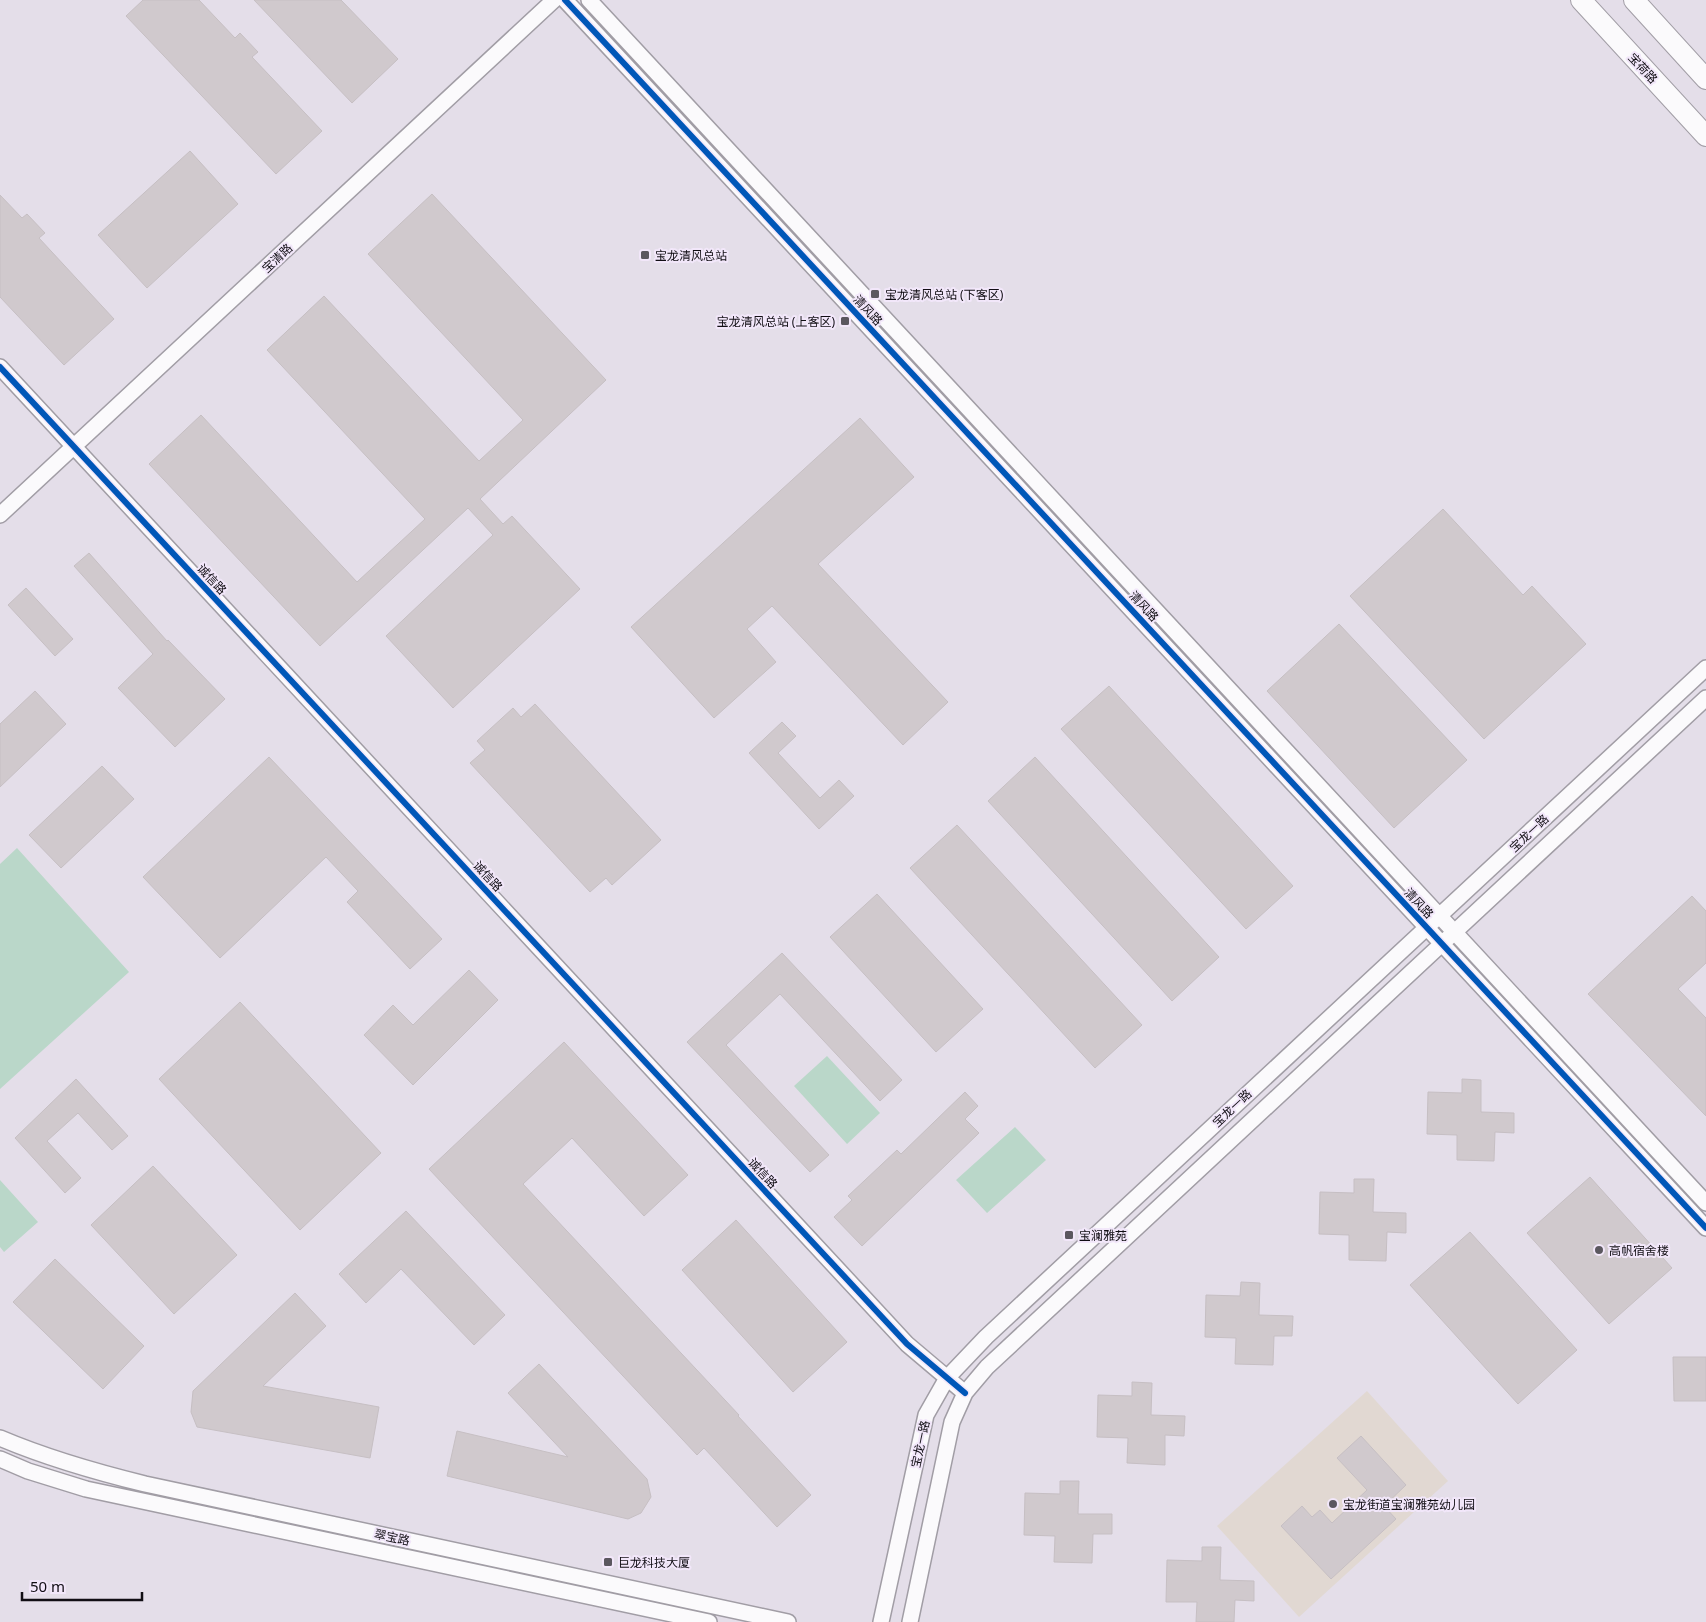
<svg xmlns="http://www.w3.org/2000/svg" width="1706" height="1622" viewBox="0 0 1706 1622" font-family="'Noto Sans','Noto Sans SC',sans-serif">
	<rect width="100%" height="100%" fill="#e4dee9"/>
	<path fill="#e1d8d2" d="M 1367,1391 L 1448,1481 L 1299,1617 L 1217,1526 Z"/>
	<path fill="#bad7c9" d="M 17,848 L 129,972 L 0,1089 L 0,864 Z
		M 827,1056 L 880,1113 L 847,1144 L 794,1086 Z
		M 1015,1127 L 1046,1160 L 987,1213 L 956,1180 Z
		M 0,1180 L 38,1222 L 4,1252 L 0,1247 Z"/>
	<path fill="#d0c9cd" stroke="#c6bfc3" d="M 143,0 L 199,0 L 235,38 L 240,33 L 258,52 L 252,57 L 322,131 L 276,174 L 126,16 Z
		M 254,0 L 341,0 L 398,59 L 352,103 Z
		M 190,151 L 238,204 L 147,288 L 98,235 Z
		M 432,194 L 606,380 L 480,499 L 503,524 L 512,516 L 580,589 L 453,708 L 386,636 L 493,535 L 468,508 L 320,646 L 149,464 L 201,415 L 357,582 L 425,519 L 267,350 L 324,296 L 479,461 L 523,420 L 368,254 Z
		M 0,195 L 22,218 L 27,214 L 45,233 L 39,238 L 114,319 L 64,365 L 0,297 Z
		M 860,418 L 914,477 L 818,564 L 948,702 L 903,745 L 772,606 L 747,629 L 776,662 L 714,718 L 631,627 Z
		M 1443,509 L 1523,595 L 1532,586 L 1586,644 L 1484,739 L 1350,596 Z
		M 89,553 L 167,641 L 168,640 L 225,699 L 175,747 L 118,688 L 153,654 L 74,566 Z
		M 26,588 L 73,639 L 55,656 L 8,605 Z
		M 1339,624 L 1467,760 L 1394,828 L 1267,691 Z
		M 1109,686 L 1293,886 L 1246,929 L 1061,729 Z
		M 35,691 L 66,724 L 0,787 L 0,724 Z
		M 535,704 L 661,840 L 612,885 L 606,878 L 590,892 L 470,763 L 485,750 L 477,741 L 513,708 L 521,717 Z
		M 782,722 L 796,736 L 778,753 L 820,798 L 839,780 L 854,796 L 819,829 L 749,753 Z
		M 269,757 L 442,939 L 410,969 L 347,902 L 358,891 L 326,857 L 220,958 L 143,877 Z
		M 1035,757 L 1219,957 L 1172,1001 L 988,801 Z
		M 102,766 L 134,799 L 61,868 L 29,835 Z
		M 957,825 L 1142,1025 L 1095,1068 L 910,868 Z
		M 877,894 L 983,1009 L 936,1052 L 830,937 Z
		M 1692,896 L 1706,911 L 1706,963 L 1678,989 L 1706,1018 L 1706,1116 L 1588,994 Z
		M 782,953 L 902,1080 L 880,1101 L 780,994 L 726,1045 L 829,1155 L 810,1172 L 687,1042 Z
		M 469,970 L 498,1000 L 413,1085 L 364,1035 L 393,1005 L 413,1025 Z
		M 240,1002 L 381,1153 L 300,1230 L 159,1079 Z
		M 564,1042 L 688,1175 L 644,1216 L 572,1138 L 523,1184 L 739,1415 L 738,1416 L 811,1495 L 777,1527 L 704,1448 L 697,1455 L 429,1169 Z
		M 76,1079 L 128,1136 L 112,1150 L 78,1113 L 47,1141 L 81,1178 L 65,1193 L 15,1138 Z
		M 1462,1079 L 1481,1080 L 1481,1112 L 1514,1113 L 1514,1133 L 1495,1132 L 1494,1161 L 1457,1160 L 1457,1135 L 1427,1134 L 1428,1092 L 1462,1093 Z
		M 965,1092 L 978,1106 L 965,1119 L 979,1133 L 862,1246 L 834,1217 L 852,1200 L 848,1196 L 897,1150 L 901,1154 Z
		M 153,1166 L 237,1255 L 174,1314 L 91,1225 Z
		M 1590,1177 L 1672,1268 L 1609,1324 L 1527,1233 Z
		M 1354,1179 L 1374,1179 L 1373,1212 L 1406,1213 L 1406,1233 L 1387,1232 L 1386,1261 L 1349,1260 L 1349,1235 L 1319,1234 L 1320,1192 L 1354,1193 Z
		M 406,1211 L 505,1315 L 474,1345 L 401,1269 L 366,1303 L 339,1274 Z
		M 736,1220 L 847,1342 L 793,1392 L 682,1270 Z
		M 1470,1232 L 1577,1350 L 1518,1404 L 1410,1285 Z
		M 55,1259 L 144,1346 L 103,1389 L 13,1302 Z
		M 1241,1282 L 1260,1283 L 1259,1315 L 1293,1316 L 1292,1336 L 1274,1336 L 1273,1365 L 1235,1364 L 1236,1338 L 1205,1337 L 1206,1295 L 1240,1296 Z
		M 295,1293 L 326,1326 L 263,1386 L 379,1407 L 370,1458 L 197,1427 L 191,1412 L 193,1391 Z
		M 1673,1357 L 1706,1357 L 1706,1401 L 1674,1401 Z
		M 539,1364 L 647,1479 L 651,1497 L 641,1513 L 628,1519 L 447,1476 L 457,1431 L 568,1457 L 508,1393 Z
		M 1132,1382 L 1152,1383 L 1151,1415 L 1185,1416 L 1184,1436 L 1165,1435 L 1165,1465 L 1127,1463 L 1128,1438 L 1097,1437 L 1098,1395 L 1132,1396 Z
		M 1361,1436 L 1406,1485 L 1384,1506 L 1396,1519 L 1331,1579 L 1281,1526 L 1302,1506 L 1312,1517 L 1320,1510 L 1332,1523 L 1367,1490 L 1337,1458 Z
		M 1060,1481 L 1079,1481 L 1078,1514 L 1112,1514 L 1112,1534 L 1093,1534 L 1092,1563 L 1054,1562 L 1055,1536 L 1024,1535 L 1025,1493 L 1060,1494 Z
		M 1202,1547 L 1221,1547 L 1220,1580 L 1254,1581 L 1254,1601 L 1235,1600 L 1234,1622 L 1196,1622 L 1197,1602 L 1166,1602 L 1167,1560 L 1202,1561 Z"/>
	<g fill="none" stroke-linecap="round" stroke-linejoin="round">
		<defs>
			<path id="minor" d="M 565,0 L 1706,1228
				M 589,0 L 1706,1203
				M 0,367 L 907,1344 L 965,1393
				M 0,515 L 554,0
				M 0,1438 C 47,1458 96,1472 145,1484 L 788,1622
				M 0,1459 L 28,1471 L 86,1489 L 709,1622
				M 881,1622 L 926,1415 L 947,1378 L 986,1337 L 1706,668
				M 910,1622 L 952,1422 L 965,1393 L 987,1367 L 1706,698"/>
			<path id="major" d="M 1581,0 L 1706,136
				M 1634,0 L 1706,79"/>
		</defs>
		<use href="#minor" stroke="#a19da5" stroke-width="18"/>
		<use href="#major" stroke="#a19da5" stroke-width="22"/>
		<use href="#minor" stroke="#fbfafc" stroke-width="15"/>
		<use href="#major" stroke="#fbfafc" stroke-width="20"/>
		<defs>
			<path id="cycleway" d="M 565,0 L 1706,1228
				M 0,367 L 907,1344 L 965,1393"/>
		</defs>
		<use href="#cycleway" stroke="#f2e7fa" stroke-width="9"/>
		<use href="#cycleway" stroke="#0057b8" stroke-width="6"/>
	</g>
	<g fill="#5b575f" stroke="#f2e7fa" stroke-width="2">
		<rect x="640" y="250" width="10" height="10" rx="2.5"/>
		<rect x="870" y="289" width="10" height="10" rx="2.5"/>
		<rect x="840" y="316" width="10" height="10" rx="2.5"/>
		<rect x="1064" y="1230" width="10" height="10" rx="2.5"/>
		<circle cx="1599" cy="1250" r="5"/>
		<circle cx="1333" cy="1504" r="5"/>
		<rect x="603" y="1557" width="10" height="10" rx="2.5"/>
	</g>
	<g text-anchor="middle" dominant-baseline="central" stroke-width="4" stroke-linejoin="round" paint-order="stroke">
		<g font-size="12" fill="#110e14" stroke="#f2e7fa">
			<text transform="translate(1643 68) rotate(47)">宝荷路</text>
			<text transform="translate(277 258) rotate(-43)">宝清路</text>
			<text transform="translate(868 310) rotate(47)">清风路</text>
			<text transform="translate(212 579) rotate(47)">诚信路</text>
			<text transform="translate(1144 606) rotate(47)">清风路</text>
			<text transform="translate(1529 833) rotate(-43)">宝龙一路</text>
			<text transform="translate(488 876) rotate(47)">诚信路</text>
			<text transform="translate(1419 903) rotate(47)">清风路</text>
			<text transform="translate(1232 1108) rotate(-43)">宝龙一路</text>
			<text transform="translate(763 1173) rotate(47)">诚信路</text>
			<text transform="translate(920 1444) rotate(-78)">宝龙一路</text>
			<text transform="translate(392 1537) rotate(12)">翠宝路</text>
		</g>
		<g font-size="12" fill="#110e14" stroke="#f2e7fa" text-anchor="start">
			<text x="655" y="255">宝龙清风总站</text>
			<text x="885" y="294">宝龙清风总站 (下客区)</text>
			<text x="835" y="321" text-anchor="end">宝龙清风总站 (上客区)</text>
			<text x="1079" y="1235">宝澜雅苑</text>
			<text x="1609" y="1250">高帆宿舍楼</text>
			<text x="1343" y="1504">宝龙街道宝澜雅苑幼儿园</text>
			<text x="618" y="1562">巨龙科技大厦</text>
		</g>
	</g>
	<path d="M22 1592v8h120v-8" fill="none" stroke="#110e14" stroke-width="2.5"/>
	<text x="30" y="1592" font-size="15" fill="#110e14" stroke="#f2e7fa" stroke-width="4" paint-order="stroke">50 m</text>
</svg>
